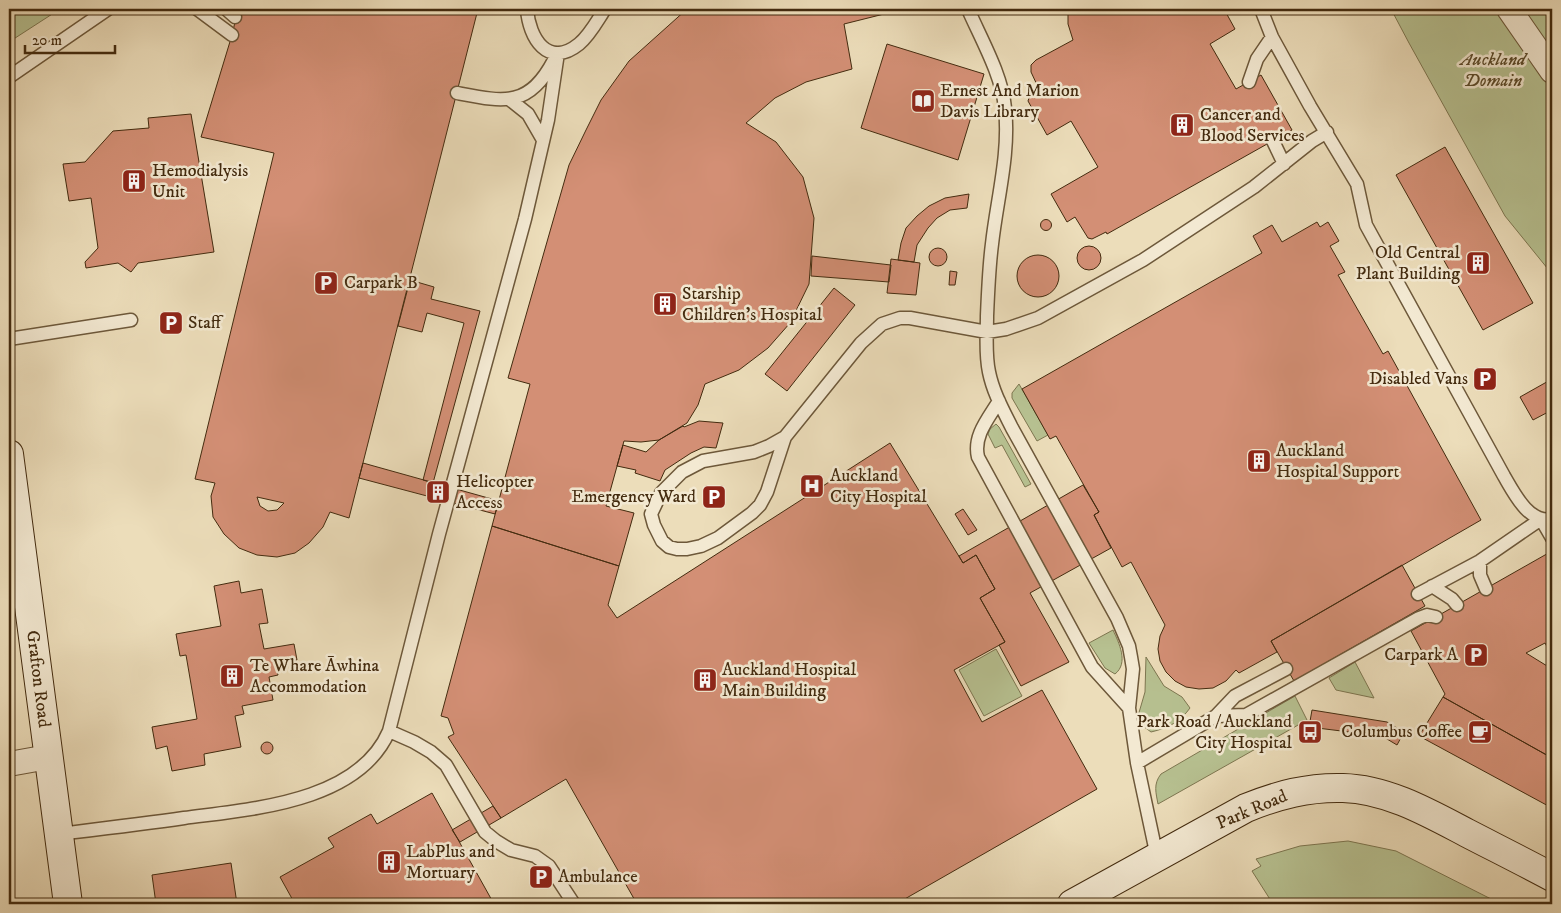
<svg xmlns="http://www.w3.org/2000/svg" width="1561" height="913" viewBox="0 0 1561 913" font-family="'IM FELL DW Pica',serif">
	<rect width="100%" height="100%" fill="#ecddba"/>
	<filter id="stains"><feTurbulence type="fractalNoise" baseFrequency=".004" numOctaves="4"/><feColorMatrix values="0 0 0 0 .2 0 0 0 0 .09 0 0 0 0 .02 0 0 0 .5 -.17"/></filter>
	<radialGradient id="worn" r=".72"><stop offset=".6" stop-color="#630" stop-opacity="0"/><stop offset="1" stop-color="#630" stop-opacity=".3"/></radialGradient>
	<path fill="#b7c191" stroke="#7d7650" d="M 9,9 L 60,9 L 9,42 Z
		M 1391,9 L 1552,9 L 1552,274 L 1505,216 L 1409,43 Z
		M 1019,384 L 1048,435 L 1037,441 L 1012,398 L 1012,393 Z
		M 996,424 L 999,427 L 1031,484 L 1025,487 L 1002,445 L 995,448 L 988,434 L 990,429 Z
		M 1113,630 C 1119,643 1129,663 1115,674 L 1105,668 L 1089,643 Z
		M 996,649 L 1022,696 L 984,716 L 959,670 Z
		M 1146,657 L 1164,686 L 1182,697 L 1190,708 C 1180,722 1168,728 1151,732 L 1139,723 L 1138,716 L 1145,692 Z
		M 1355,662 L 1374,698 L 1336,690 L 1329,678 Z
		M 1295,696 L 1307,720 L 1158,804 C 1156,793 1153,784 1161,774 Z
		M 1348,841 L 1396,851 L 1501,904 L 1273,904 L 1252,871 L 1261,866 L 1256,859 L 1300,846 Z"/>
	<path fill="#d38f75" stroke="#432b0f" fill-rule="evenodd" d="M 238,9 L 478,9 L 349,518 L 330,512 L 323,527 L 309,543 L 295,553 L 277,557 L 257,555 L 239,548 L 224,534 L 213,517 L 211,496 L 215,483 L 195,479 L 274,153 L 201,137 L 232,35 ZM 257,497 L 284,503 L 277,510 L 268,511 L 260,506 Z
		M 687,9 L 883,9 L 884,14 L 844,24 L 852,69 L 806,82 L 775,98 L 746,123 L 776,142 L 803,177 L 814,218 L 809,284 L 790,323 L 768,348 L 739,370 L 705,384 L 698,405 L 687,423 L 659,440 L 641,442 L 624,441 L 606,506 L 634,513 L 619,566 L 492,526 L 530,384 L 508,378 L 569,165 L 586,130 L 601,100 L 629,61 Z
		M 1068,9 L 1224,9 L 1235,29 L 1210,44 L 1236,89 L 1261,75 L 1292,130 L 1107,234 L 1106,232 L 1092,239 L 1088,238 L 1075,217 L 1067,222 L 1051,194 L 1098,167 L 1071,121 L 1047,135 L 1028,101 L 1031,92 L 1038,87 L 1031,72 L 1031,65 L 1036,60 L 1073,40 L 1068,24 Z
		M 887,44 L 984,74 L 958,160 L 861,128 Z
		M 191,114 L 214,252 L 138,263 L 131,272 L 118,263 L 86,268 L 85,262 L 98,248 L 91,198 L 69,201 L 63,164 L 85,162 L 113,131 L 149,128 L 148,118 Z
		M 1445,147 L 1533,303 L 1483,330 L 1396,175 Z
		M 969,194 L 967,208 L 950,210 L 937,218 L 928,228 L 917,245 L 914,262 L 898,260 L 901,243 L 906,228 L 917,216 L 929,206 L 945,198 Z
		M1040.5 225a5.5 5.5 0 1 1 11 0a5.5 5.5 0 1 1-11 0Z
		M 1317,222 L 1320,227 L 1328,222 L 1339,241 L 1330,246 L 1345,272 L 1338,275 L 1383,354 L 1388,351 L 1481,520 L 1271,641 L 1277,652 L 1239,673 L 1236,670 L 1226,681 L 1213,688 L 1199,689 L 1186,687 L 1175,681 L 1166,672 L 1160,661 L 1158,649 L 1160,636 L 1165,625 L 1131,562 L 1122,567 L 1094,515 L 1099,512 L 1056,436 L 1050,439 L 1022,389 L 1262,253 L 1253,236 L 1272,225 L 1282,242 Z
		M1077 258a12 12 0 1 1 24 0a12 12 0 1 1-24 0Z
		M929 257a9 9 0 1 1 18 0a9 9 0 1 1-18 0Z
		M1017 276a21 21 0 1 1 42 0a21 21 0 1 1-42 0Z
		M 812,256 L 891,265 L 889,282 L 811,276 Z
		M 891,259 L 920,263 L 916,295 L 887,293 Z
		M 950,271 L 957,272 L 955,285 L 949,285 Z
		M 410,280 L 434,287 L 431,299 L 480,311 L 433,483 L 423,480 L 464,323 L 427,313 L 422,332 L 398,326 Z
		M 834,288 L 855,305 L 787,391 L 765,374 Z
		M 1552,379 L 1552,410 L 1533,420 L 1520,397 Z
		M 699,421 L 723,423 L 716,448 L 704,447 L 691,453 L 665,470 L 660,481 L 635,473 L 636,470 L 617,466 L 623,445 L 646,452 L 659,440 L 683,426 L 684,427 Z
		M 890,443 L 963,563 L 976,555 L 995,589 L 980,598 L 1005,642 L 954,670 L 982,722 L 1042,690 L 1097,789 L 896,904 L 637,904 L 566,779 L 501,818 L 448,737 L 454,734 L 448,718 L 441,716 L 492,526 L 619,566 L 608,605 L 617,618 Z
		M 363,463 L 499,501 L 495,514 L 359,478 Z
		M 1083,485 L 1099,512 L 1094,515 L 1111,548 L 1030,593 L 1069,662 L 1021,686 L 999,645 L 1005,642 L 980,598 L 995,589 L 976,555 L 963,563 L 959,556 Z
		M 963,509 L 977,530 L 968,535 L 955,514 Z
		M 1552,551 L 1552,656 L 1545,643 L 1526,653 L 1552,669 L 1552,758 L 1443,697 L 1445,694 L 1411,631 Z
		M 1402,565 L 1425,606 L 1294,681 L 1271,641 Z
		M 239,581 L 241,593 L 262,589 L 268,623 L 259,624 L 264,649 L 294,644 L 297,660 L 276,664 L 278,675 L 269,677 L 273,700 L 242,706 L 244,714 L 235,716 L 241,747 L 204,754 L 205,765 L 172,771 L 167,746 L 156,749 L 152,727 L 197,719 L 186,655 L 180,656 L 176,634 L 221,626 L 214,586 Z
		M 1443,697 L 1552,758 L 1552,808 L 1419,736 Z
		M 1312,710 L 1387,722 L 1404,732 L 1397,745 L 1382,736 L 1309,727 Z
		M261 748a6 6 0 1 1 12 0a6 6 0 1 1-12 0Z
		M 432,793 L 494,904 L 295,904 L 280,877 L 334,847 L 328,838 L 371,814 L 377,824 Z
		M 493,806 L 501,818 L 460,842 L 452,830 Z
		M 231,863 L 237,904 L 156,904 L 152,875 Z"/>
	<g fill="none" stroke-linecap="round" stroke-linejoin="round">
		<defs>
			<path id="lane" d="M 197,9 L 232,35
				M 226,9 L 235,17
				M 527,9 C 529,38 548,69 579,44 C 590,35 597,21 605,9
				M 968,9 C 981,39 1002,75 1005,108 C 1010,153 997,199 992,244 C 989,267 988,292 987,316 C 987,334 985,354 989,372 C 993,392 1003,410 1012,428 L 1117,618 L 1129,646 L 1131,657 L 1133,669 L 1129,708 L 1137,763 L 1157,857
				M 1261,9 L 1272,37 L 1310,106 L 1357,184 L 1366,225 L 1504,476 C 1514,493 1529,524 1552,519
				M 9,77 L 108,9
				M 1249,82 L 1257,59 L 1272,37
				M 457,93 C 504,102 529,108 554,60
				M 509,99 L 528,114 L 543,140
				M 1273,141 L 1284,164
				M 9,339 L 131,320
				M 999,401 C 988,419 973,436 978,457 L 1092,667 L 1129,708
				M 785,437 L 769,446 L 754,452 L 703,461 L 682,472 L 661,493 L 651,514 L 654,525 L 662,541 L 669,547 L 677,549 L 687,549 L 701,546 L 718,538 L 752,513 L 760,505 L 767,492 L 785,437 L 861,343 L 882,324 L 900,318 L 910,318 L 987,332 L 1006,329 L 1038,318 L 1143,260 L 1254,187 L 1312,141 L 1327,132
				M 1541,519 L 1552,538
				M 1480,561 L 1480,575 L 1486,589
				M 1432,586 L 1452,599 L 1457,605
				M 1418,594 L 1480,561 L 1541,519
				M 1216,716 L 1246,715 L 1419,618 L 1427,615 L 1436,617
				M 389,731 L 414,742 L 431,752 L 446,765 L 485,832 L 496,841 L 511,850 L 535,856 L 549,866 L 574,904
				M 1137,763 L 1216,716 L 1235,696 L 1286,669
				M 59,834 C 100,829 142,824 184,818 C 250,809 358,803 389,731 L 439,534 L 525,219 L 548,120 L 558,53"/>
			<path id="street" d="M 1509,9 L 1552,71
				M 9,764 L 48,757"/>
			<path id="secondary" d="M 9,454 L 68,904
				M 1072,904 L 1246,808 C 1278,795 1308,787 1343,788 C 1387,789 1429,813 1467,833 C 1496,848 1524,862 1552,877"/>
		</defs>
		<use href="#lane" stroke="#6d583a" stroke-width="15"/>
		<use href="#street" stroke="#6d583a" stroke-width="26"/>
		<use href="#secondary" stroke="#432b0f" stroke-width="30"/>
		<use href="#lane" stroke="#f3e9d2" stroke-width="12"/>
		<use href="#street" stroke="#f3e9d2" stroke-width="24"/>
		<use href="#secondary" stroke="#f3e9d2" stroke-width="28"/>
	</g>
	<defs>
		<symbol id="library-square" viewBox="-11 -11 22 22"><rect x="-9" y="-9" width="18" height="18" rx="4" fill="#8f2418" stroke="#f3e9d2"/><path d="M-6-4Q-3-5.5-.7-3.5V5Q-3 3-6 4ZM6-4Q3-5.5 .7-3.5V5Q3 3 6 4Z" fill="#fff"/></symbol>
		<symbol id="building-square" viewBox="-11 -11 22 22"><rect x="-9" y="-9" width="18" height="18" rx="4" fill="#8f2418" stroke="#f3e9d2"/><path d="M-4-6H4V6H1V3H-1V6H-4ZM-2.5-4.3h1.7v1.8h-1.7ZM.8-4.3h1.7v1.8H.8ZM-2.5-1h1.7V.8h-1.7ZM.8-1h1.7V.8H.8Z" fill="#fff"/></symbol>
		<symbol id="parking-square" viewBox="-11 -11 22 22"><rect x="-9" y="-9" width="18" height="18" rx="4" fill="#8f2418" stroke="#f3e9d2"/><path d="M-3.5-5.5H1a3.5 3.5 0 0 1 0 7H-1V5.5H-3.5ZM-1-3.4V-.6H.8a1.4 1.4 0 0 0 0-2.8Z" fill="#fff"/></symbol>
		<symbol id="hospital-square" viewBox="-11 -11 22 22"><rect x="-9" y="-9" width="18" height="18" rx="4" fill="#8f2418" stroke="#f3e9d2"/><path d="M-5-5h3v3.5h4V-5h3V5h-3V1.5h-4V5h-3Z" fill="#fff"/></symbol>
		<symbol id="bus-square" viewBox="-11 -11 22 22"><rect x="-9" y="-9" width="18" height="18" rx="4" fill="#8f2418" stroke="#f3e9d2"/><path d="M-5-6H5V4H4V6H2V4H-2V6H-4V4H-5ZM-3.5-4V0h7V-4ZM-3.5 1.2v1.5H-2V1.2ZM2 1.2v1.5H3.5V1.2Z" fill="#fff"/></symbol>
		<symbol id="cafe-square" viewBox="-11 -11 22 22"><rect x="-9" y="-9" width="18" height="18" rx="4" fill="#8f2418" stroke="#f3e9d2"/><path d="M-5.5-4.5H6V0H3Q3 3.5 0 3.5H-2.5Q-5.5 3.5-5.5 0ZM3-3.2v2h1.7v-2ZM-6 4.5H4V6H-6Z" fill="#fff"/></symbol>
	</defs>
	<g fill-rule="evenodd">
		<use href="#library-square" x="909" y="87" width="28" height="28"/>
		<use href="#building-square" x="1168" y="111" width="28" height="28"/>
		<use href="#building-square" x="120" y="167" width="28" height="28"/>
		<use href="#building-square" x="1464" y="249" width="28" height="28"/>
		<use href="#parking-square" x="312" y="269" width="28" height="28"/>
		<use href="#building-square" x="651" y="290" width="28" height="28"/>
		<use href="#parking-square" x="157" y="309" width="28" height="28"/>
		<use href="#parking-square" x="1471" y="365" width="28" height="28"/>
		<use href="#building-square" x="1245" y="447" width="28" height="28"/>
		<use href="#hospital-square" x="798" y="472" width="28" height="28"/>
		<use href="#building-square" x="424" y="478" width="28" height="28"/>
		<use href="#parking-square" x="700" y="483" width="28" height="28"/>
		<use href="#parking-square" x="1462" y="641" width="28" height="28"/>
		<use href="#building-square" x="218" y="662" width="28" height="28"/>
		<use href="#building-square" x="691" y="666" width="28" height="28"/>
		<use href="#bus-square" x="1296" y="718" width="28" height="28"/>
		<use href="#cafe-square" x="1466" y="718" width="28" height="28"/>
		<use href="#building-square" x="375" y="848" width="28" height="28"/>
		<use href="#parking-square" x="527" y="863" width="28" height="28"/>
	</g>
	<g text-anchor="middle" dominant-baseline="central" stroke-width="5" stroke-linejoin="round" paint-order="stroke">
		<g font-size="18" font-style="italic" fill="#5a4929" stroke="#f3e9d2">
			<text x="1493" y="60">Auckland<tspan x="1493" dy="21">Domain</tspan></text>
		</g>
		<g font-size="18" fill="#432b0f" stroke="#f3e9d2" text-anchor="start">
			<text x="940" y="91">Ernest And Marion<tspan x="940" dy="21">Davis Library</tspan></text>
			<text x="1200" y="115">Cancer and<tspan x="1200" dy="21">Blood Services</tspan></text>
			<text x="152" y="171">Hemodialysis<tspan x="152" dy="21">Unit</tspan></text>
			<text x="1460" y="253" text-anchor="end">Old Central<tspan x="1460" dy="21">Plant Building</tspan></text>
			<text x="344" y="283">Carpark B</text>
			<text x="682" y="294">Starship<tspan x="682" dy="21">Children's Hospital</tspan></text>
			<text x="188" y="323">Staff</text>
			<text x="1468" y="379" text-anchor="end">Disabled Vans</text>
			<text x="1276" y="451">Auckland<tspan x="1276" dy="21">Hospital Support</tspan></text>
			<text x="830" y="476">Auckland<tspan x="830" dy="21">City Hospital</tspan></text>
			<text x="456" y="482">Helicopter<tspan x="456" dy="21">Access</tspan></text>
			<text x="696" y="497" text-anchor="end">Emergency Ward</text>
			<text x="1458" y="655" text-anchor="end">Carpark A</text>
			<text x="250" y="666">Te Whare Āwhina<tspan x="250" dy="21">Accommodation</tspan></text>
			<text x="722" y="670">Auckland Hospital<tspan x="722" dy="21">Main Building</tspan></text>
			<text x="1292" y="722" text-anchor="end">Park Road / Auckland<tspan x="1292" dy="21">City Hospital</tspan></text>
			<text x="1462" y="732" text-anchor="end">Columbus Coffee</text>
			<text x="406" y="852">LabPlus and<tspan x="406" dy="21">Mortuary</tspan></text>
			<text x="558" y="877">Ambulance</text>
		</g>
		<g font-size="18" fill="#432b0f" stroke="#f3e9d2">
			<text transform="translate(38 679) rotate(83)">Grafton Road</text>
			<text transform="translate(1252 810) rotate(-23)">Park Road</text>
		</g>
	</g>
	<rect width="1561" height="913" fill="none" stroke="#ecddba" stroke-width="30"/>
	<rect x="10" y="10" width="1541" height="893" fill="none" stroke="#432b0f" stroke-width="2.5"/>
	<rect x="15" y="15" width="1531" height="883" fill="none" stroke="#432b0f"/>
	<path d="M25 45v8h90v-8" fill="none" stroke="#432b0f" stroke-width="2.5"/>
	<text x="32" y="45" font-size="15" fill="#432b0f" stroke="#f3e9d2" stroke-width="4" paint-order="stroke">20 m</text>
	<rect width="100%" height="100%" filter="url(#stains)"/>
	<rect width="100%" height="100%" fill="url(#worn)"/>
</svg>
